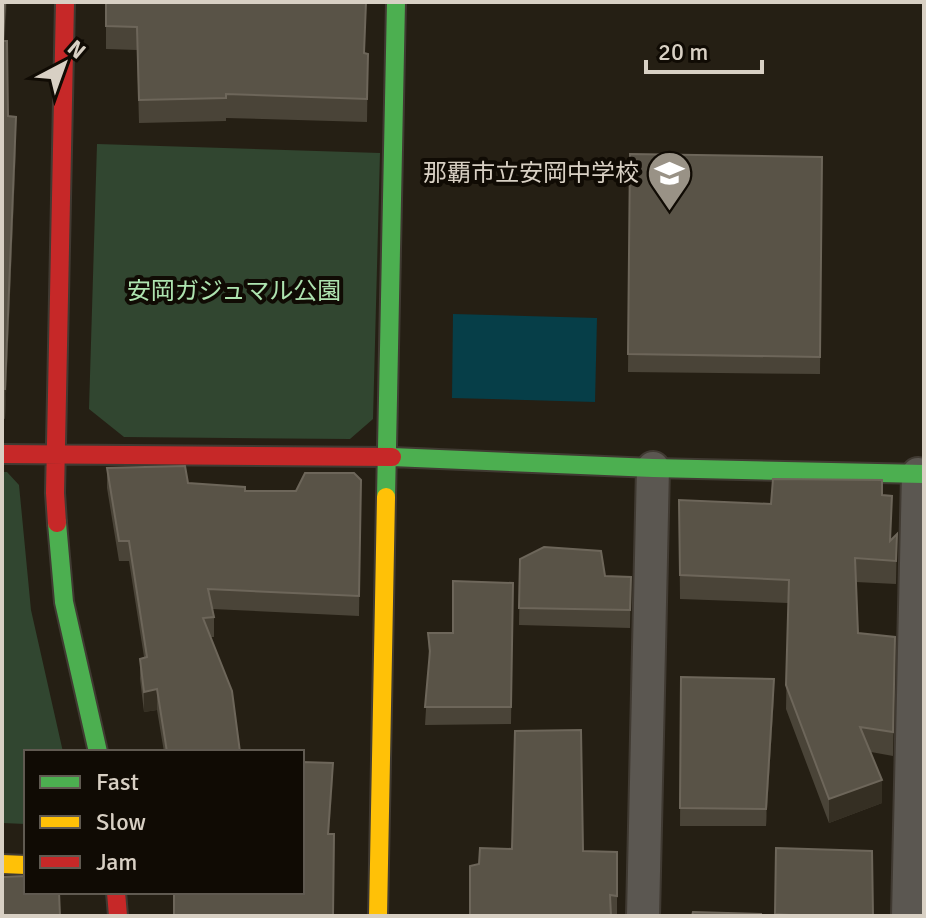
<svg xmlns="http://www.w3.org/2000/svg" width="926" height="918" viewBox="0 0 926 918" font-family="Signika,'Noto Sans JP',sans-serif">
	<rect width="100%" height="100%" fill="#251f14"/>
	<path fill="#314630" d="M 97,144 L 380,153 L 373,419 L 350,439 L 124,437 L 89,409 Z
		M 2,472 L 7,472 L 19,485 L 31,610 L 63,752 L 26,752 L 26,824 L 2,823 Z"/>
	<path fill="#063e48" d="M 453,314 L 597,318 L 595,402 L 452,398 Z"/>
	<g fill="none" stroke-linecap="round" stroke-linejoin="round">
		<defs>
			<path id="street" d="M 643,916 L 653,468
				M 908,916 L 918,474"/>
			<path id="fast" d="M 392,457 L 653,468 L 924,474
				M 386,497 L 396,2
				M 57,523 L 64,602 L 98,752"/>
			<path id="slow" d="M 2,864 L 26,865
				M 378,916 L 386,497"/>
			<path id="jam" d="M 2,454 L 392,457
				M 57,523 L 55,493 L 65,2
				M 116,892 L 118,916"/>
		</defs>
		<use href="#street" stroke="#403a32" stroke-width="36"/>
		<use href="#fast" stroke="#403a32" stroke-width="22"/>
		<use href="#slow" stroke="#403a32" stroke-width="22"/>
		<use href="#jam" stroke="#403a32" stroke-width="22"/>
		<use href="#street" stroke="#5b5751" stroke-width="32"/>
		<use href="#fast" stroke="#4caf50" stroke-width="18"/>
		<use href="#slow" stroke="#ffc107" stroke-width="18"/>
		<use href="#jam" stroke="#c62828" stroke-width="18"/>
	</g>
	<path fill="#4a4438" d="M 2,2 L 8,116 L 16,146 L 5,419 L 2,418 Z
		M 106,2 L 368,54 L 367,122 L 226,118 L 226,121 L 139,123 L 137,50 L 106,49 Z
		M 630,154 L 822,157 L 820,374 L 628,372 Z
		M 107,468 L 188,483 L 245,491 L 296,491 L 361,480 L 359,616 L 212,609 L 214,617 L 214,637 L 211,637 L 240,752 L 164,752 L 157,710 L 144,712 L 140,679 L 140,659 L 144,657 L 129,561 L 119,561 L 107,488 Z
		M 882,495 L 891,540 L 897,534 L 896,584 L 856,582 L 858,633 L 895,660 L 893,756 L 871,752 L 882,803 L 829,823 L 786,709 L 788,603 L 680,599 L 679,500 L 771,504 Z
		M 520,559 L 605,576 L 631,577 L 630,628 L 519,625 Z
		M 513,583 L 511,724 L 425,725 L 429,660 L 428,633 L 453,633 Z
		M 681,677 L 774,696 L 766,826 L 680,826 Z
		M 583,851 L 617,852 L 617,916 L 470,916 Z"/>
	<path fill="#352f23" d="M 5,2 L 7,2 L 3,70 L 3,41 Z
		M 16,117 L 16,146 L 5,419 L 5,389 Z
		M 774,679 L 774,696 L 766,826 L 766,809 Z
		M 157,689 L 157,710 L 144,712 L 144,692 Z
		M 333,763 L 333,780 L 328,851 L 328,834 Z
		M 882,780 L 882,803 L 829,823 L 829,799 Z"/>
	<path fill="#595347" stroke="#6d665a" stroke-width="2" d="M 2,2 L 5,2 L 3,41 L 7,41 L 8,116 L 16,117 L 5,389 L 2,389 Z
		M 106,2 L 366,2 L 364,53 L 368,54 L 367,99 L 226,94 L 226,98 L 139,100 L 137,27 L 106,26 Z
		M 630,154 L 822,157 L 820,357 L 628,354 Z
		M 185,466 L 188,483 L 245,487 L 245,491 L 296,491 L 305,473 L 354,473 L 361,480 L 359,596 L 208,589 L 214,617 L 203,618 L 232,691 L 240,752 L 167,752 L 157,689 L 144,692 L 140,659 L 147,657 L 129,541 L 119,541 L 107,468 Z
		M 773,479 L 882,480 L 882,495 L 892,496 L 890,541 L 897,534 L 896,561 L 855,558 L 858,633 L 895,637 L 893,732 L 860,727 L 882,780 L 829,799 L 786,685 L 789,580 L 680,575 L 679,500 L 771,504 Z
		M 544,547 L 601,551 L 605,576 L 631,577 L 630,610 L 519,608 L 520,559 Z
		M 453,581 L 513,583 L 511,707 L 425,707 L 430,651 L 428,633 L 453,633 Z
		M 681,677 L 774,679 L 766,809 L 680,808 Z
		M 581,730 L 583,851 L 617,852 L 617,896 L 610,895 L 611,916 L 470,916 L 470,866 L 479,864 L 480,848 L 512,849 L 515,731 Z
		M 302,762 L 333,763 L 328,834 L 334,834 L 333,916 L 174,916 L 174,892 L 302,892 Z
		M 776,848 L 872,851 L 873,916 L 807,916 L 775,914 Z
		M 26,876 L 26,892 L 59,892 L 60,916 L 2,916 L 2,877 Z
		M 693,912 L 761,914 L 761,916 L 692,916 Z"/>
	<defs>
		<symbol id="school-pin" viewBox="-11 -11 22 30"><path d="M0 17L-7.5 6A9.5 9.5 0 1 1 7.5 6Z" fill="#999286" stroke="#100b04"/><path d="M0-5L7-2L0 1L-7-2ZM-4 1L0 2.5L4 1V4Q0 6-4 4Z" fill="#fff"/></symbol>
	</defs>
	<g fill-rule="evenodd">
		<use href="#school-pin" x="644" y="148" width="51" height="69"/>
	</g>
	<g text-anchor="middle" dominant-baseline="central" stroke-width="8" stroke-linejoin="round" paint-order="stroke">
		<g font-size="24" fill="#d8d0c4" stroke="#100b04" text-anchor="end">
			<text x="639" y="173">那覇市立安岡中学校</text>
		</g>
		<g font-size="24" fill="#aee4b0" stroke="#100b04">
			<text x="234" y="291">安岡ガジュマル公園</text>
		</g>
	</g>
	<rect width="926" height="918" fill="none" stroke="#d8d0c4" stroke-width="8"/>
	<rect x="24" y="750" width="280" height="144" fill="#100b04" stroke="#605a51" stroke-width="2"/>
	<rect x="40" y="776" width="40" height="12" fill="#4caf50" stroke="#605a51" stroke-width="2"/>
	<text x="96" y="790" font-size="24" fill="#d8d0c4">Fast</text>
	<rect x="40" y="816" width="40" height="12" fill="#ffc107" stroke="#605a51" stroke-width="2"/>
	<text x="96" y="830" font-size="24" fill="#d8d0c4">Slow</text>
	<rect x="40" y="856" width="40" height="12" fill="#c62828" stroke="#605a51" stroke-width="2"/>
	<text x="96" y="870" font-size="24" fill="#d8d0c4">Jam</text>
	<g transform="translate(64 64) rotate(41)" stroke="#100b04" stroke-width="6" paint-order="stroke">
	<path d="M0-6L14 30L0 20L-14 30Z" fill="#d8d0c4"/>
	<text y="-12" font-size="22" font-weight="bold" text-anchor="middle" fill="#d8d0c4">N</text>
	</g>
	<path d="M646 60v12h116v-12" fill="none" stroke="#d8d0c4" stroke-width="4"/>
	<text x="658" y="60" font-size="24" fill="#d8d0c4" stroke="#100b04" stroke-width="6" paint-order="stroke">20 m</text>
</svg>
